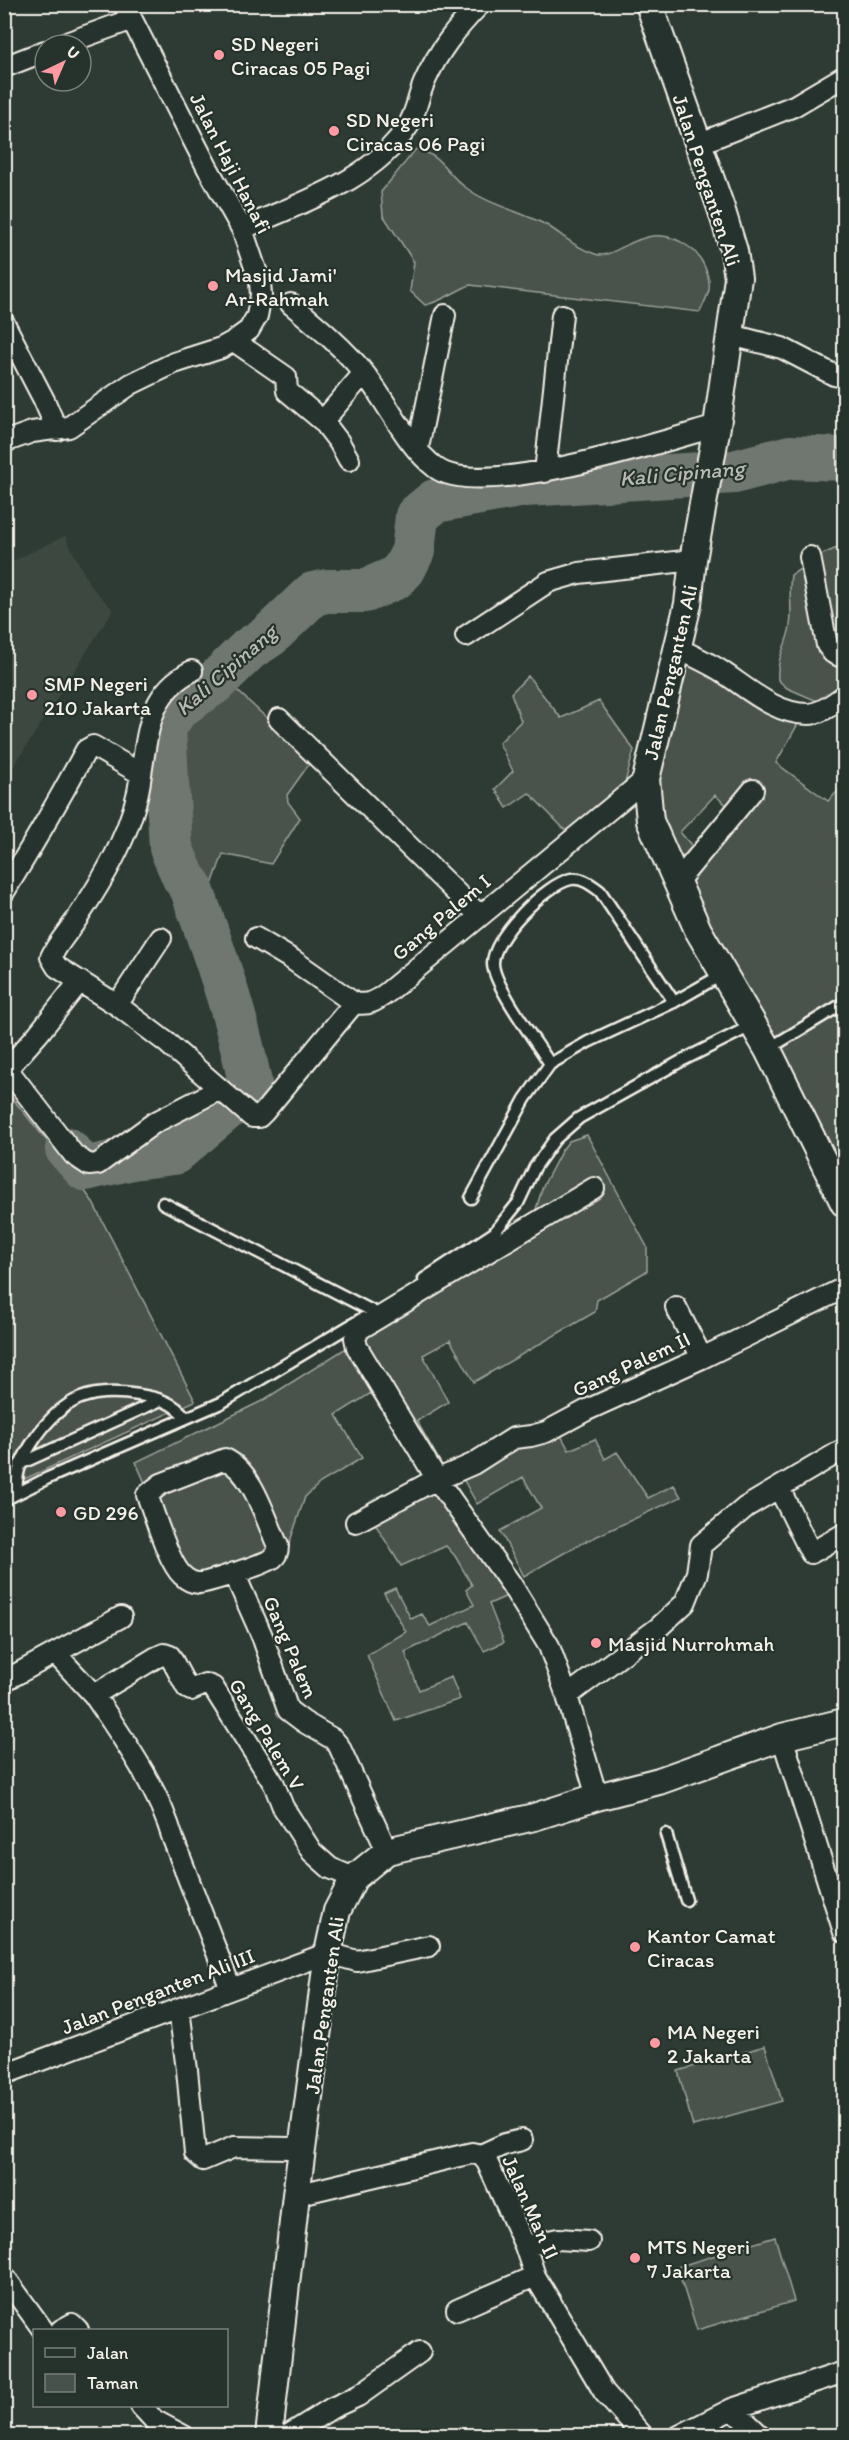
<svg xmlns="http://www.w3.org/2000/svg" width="849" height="2440" viewBox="0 0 849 2440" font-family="Itim,sans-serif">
	<rect width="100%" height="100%" fill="#2e3b34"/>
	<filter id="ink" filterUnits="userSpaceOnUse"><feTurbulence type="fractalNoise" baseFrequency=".0167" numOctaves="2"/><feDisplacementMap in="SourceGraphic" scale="12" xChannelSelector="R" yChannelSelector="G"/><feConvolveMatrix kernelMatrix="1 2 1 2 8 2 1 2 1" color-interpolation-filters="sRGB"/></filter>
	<g filter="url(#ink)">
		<path fill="#3c4841" d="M 65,536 L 90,585 L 113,610 L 5,780 L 5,565 Z"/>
		<path fill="#48524c" stroke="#9ea29a" stroke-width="1.5" d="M 416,149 C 442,155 445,172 465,187 C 490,206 521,211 548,226 C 564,236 576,248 595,254 C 617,262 646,215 689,247 C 701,255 711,275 709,290 C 707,298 703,305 700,312 L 470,285 C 455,291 441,302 425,305 L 410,291 L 414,262 L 383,215 L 381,192 Z
			M 844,545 L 844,680 L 838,688 L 817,701 L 787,688 L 778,680 C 776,657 787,646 790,626 C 793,608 788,592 791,575 L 823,554 Z
			M 682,650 L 804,713 L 776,763 L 828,801 L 838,791 L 844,795 L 844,1089 L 839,1092 L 844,1101 L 844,1182 L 679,883 L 732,810 L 715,795 L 680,832 L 697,852 L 677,876 L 640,794 Z
			M 528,676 L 561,718 L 599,701 L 634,750 L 624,786 L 567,832 L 529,793 L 507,808 L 495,789 L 513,771 L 499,743 L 521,721 L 511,693 Z
			M 229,683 L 312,760 L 287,795 L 288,802 L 300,818 L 271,864 L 223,854 L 209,893 L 198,884 L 189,858 L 171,743 C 185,717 205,700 229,683 Z
			M 4,1088 L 65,1163 L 92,1201 L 195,1401 L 5,1488 Z
			M 587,1135 L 647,1247 L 647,1271 L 597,1300 L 595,1312 L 474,1382 L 450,1340 L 423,1355 L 448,1402 L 417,1421 L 444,1469 L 423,1472 L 415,1464 L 371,1393 L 336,1415 L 362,1458 L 320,1483 L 305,1497 L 288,1547 L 199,1595 L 190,1588 L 136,1462 L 262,1401 L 450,1283 L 533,1219 L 543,1186 L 562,1150 L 569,1141 Z
			M 558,1430 L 569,1450 L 595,1439 L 605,1459 L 617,1452 L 648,1498 L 674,1485 L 681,1497 L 578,1545 L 524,1576 L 500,1531 L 541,1508 L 523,1477 L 477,1504 L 462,1477 L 512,1440 Z
			M 458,1489 L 516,1592 L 489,1604 L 504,1642 L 484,1651 L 468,1622 L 405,1652 L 419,1690 L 451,1677 L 460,1699 L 396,1721 L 367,1655 L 406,1632 L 384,1593 L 395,1588 L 411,1619 L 422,1614 L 430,1626 L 474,1605 L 466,1590 L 472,1585 L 455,1556 L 446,1546 L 401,1566 L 371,1517 L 413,1495 L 439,1494 Z
			M 765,2046 L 782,2101 L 693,2126 L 678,2071 Z
			M 775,2237 L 794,2301 L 697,2330 L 677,2267 Z"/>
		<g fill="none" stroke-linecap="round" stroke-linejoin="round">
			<path stroke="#6f7770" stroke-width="44" d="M 67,1149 L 85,1169 L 132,1158 L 174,1153 L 226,1109 L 250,1083 C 237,1015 214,952 191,887 L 184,878 L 171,848 L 164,728 L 177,708 L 214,683 L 249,649 L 269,636 L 313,594 L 327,591 L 365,591 L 395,578 L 404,569 L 413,551 L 417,516 L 435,501 L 525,485 L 734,472 L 790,457 L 844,459"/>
			<defs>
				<path id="service" d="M 768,1049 L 844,1003
					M 550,1064 C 537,1043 494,986 493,964 C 492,938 546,884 571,879 C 582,877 592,885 600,891 L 674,1002
					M 471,1198 L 525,1099 L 550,1064 L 588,1042 L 674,1002 L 723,974
					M 163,1203 L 374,1312
					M 424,1279 L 494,1233 L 518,1203 L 535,1167 L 555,1139 L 579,1118 L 683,1060 L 753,1025
					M 20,1464 L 161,1400
					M 17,1492 C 15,1470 24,1455 36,1437 C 64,1398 90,1387 139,1395 C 158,1398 174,1402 186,1418
					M 4,1500 L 48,1478 L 221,1403 L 363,1318
					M 666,1834 L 686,1900"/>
				<path id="minor" d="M 61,45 L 130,20
					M 4,67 L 45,51
					M 698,144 L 794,106 L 843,77
					M 242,229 C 301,202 371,182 408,126 C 416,113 418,97 424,83 C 438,51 456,29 480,4
					M 291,304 C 316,325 343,347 364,373 C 388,403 405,444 436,468 C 480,501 663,441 717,426
					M 4,323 L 44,400 L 57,430
					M 731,335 L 782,348 L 834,375 L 844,377
					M 234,341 L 286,377 L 287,391 L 323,421 L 339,442 L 349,460
					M 323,421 L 364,373
					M 4,442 L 32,432 L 69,427 L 131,384 L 174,363 L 221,348 L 234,341 L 249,330 L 257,316 L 261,295 L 260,282 L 242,229 L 207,167 L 124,4
					M 418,448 L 445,315
					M 545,472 L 562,315
					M 810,557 L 827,645 L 833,653 L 844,658
					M 466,636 L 548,582 L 579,573 L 693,560
					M 677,648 C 691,655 705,661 718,669 C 745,686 774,714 808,714 C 821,714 834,703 844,696
					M 279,719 L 480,916
					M 677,882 L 753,790
					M 4,892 C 33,845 60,798 86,750 L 93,746 L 141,774 C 148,732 149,692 192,671
					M 161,938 L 117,1005 L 166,1042 L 252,1117 L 259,1117 L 264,1112 L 354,1003
					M 256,938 L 293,960 L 354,1003 C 369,1006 376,1001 388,992 L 646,779
					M 117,1005 L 57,967 L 51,957 C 58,942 71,929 80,914 C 108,872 135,825 141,774
					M 4,1065 L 74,1155 L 89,1165 L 98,1164 L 154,1123 L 220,1089
					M 8,1068 L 38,1034 L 80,981
					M 594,1188 L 360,1329 L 355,1338 L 357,1347 L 438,1481 L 511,1584 L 549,1646 L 567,1696 L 597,1797
					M 676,1307 L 702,1358
					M 225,1459 C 253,1472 265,1518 278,1546 C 278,1550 277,1555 273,1558 C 268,1563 207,1583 199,1583 C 193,1583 187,1580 182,1575 C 168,1562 155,1515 147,1495 L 161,1484 Z
					M 779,1488 L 811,1553 L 844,1534
					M 356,1522 L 425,1485 L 473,1464 L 514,1438 L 531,1436 L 546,1432 L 587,1410 L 702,1358 L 844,1288
					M 234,1573 L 262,1636 L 288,1710 L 304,1722 L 333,1739 L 339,1746 L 387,1851
					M 55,1653 L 94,1695
					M 4,1681 L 121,1617
					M 567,1696 L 658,1628 L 685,1603 L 697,1573 L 701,1545 L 746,1507 L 844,1449
					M 782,1737 L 844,1932
					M 231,1989 L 173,1839 C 158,1787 124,1740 94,1695 L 155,1658 L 164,1654 L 170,1656 L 187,1688 L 191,1690 L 205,1684 L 213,1687 L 274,1784 L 283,1807 L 312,1852 L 330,1868 L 354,1878
					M 179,2009 L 187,2070 L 195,2153 L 203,2160 L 234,2147 L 290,2148 L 303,2151
					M 4,2074 L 328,1953 L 357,1961 L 429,1946
					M 481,2155 L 505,2144 L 522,2140
					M 296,2195 L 472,2153 L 481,2155 L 487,2162 L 525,2246 L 535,2276 L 604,2392 L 643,2436
					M 525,2246 L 558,2239 L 589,2241
					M 4,2276 L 43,2330
					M 457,2310 L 535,2276
					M 61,2330 L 72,2324 L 78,2330
					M 141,2406 L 154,2420 L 184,2436
					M 732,2409 L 761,2436
					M 287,2436 L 332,2408 L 358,2396 L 420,2352
					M 679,2436 L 732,2409 L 844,2372"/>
				<path id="tertiary" d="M 649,4 L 721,208 L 734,251 L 738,278 L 717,426 L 693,560 L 688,604 L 646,779 L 650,821 L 698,930 L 768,1050 L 844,1203
					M 269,2436 L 296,2195 L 328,1953 L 337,1911 L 354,1878 L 387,1851 L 534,1817 L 597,1797 L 659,1781 L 782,1737 L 844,1722"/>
			</defs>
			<use href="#service" stroke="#f4f1e8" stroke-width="15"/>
			<use href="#minor" stroke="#f4f1e8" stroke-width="24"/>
			<use href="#tertiary" stroke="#f4f1e8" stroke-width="30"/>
			<use href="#service" stroke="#26332d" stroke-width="10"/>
			<use href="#minor" stroke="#26332d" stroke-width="20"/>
			<use href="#tertiary" stroke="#26332d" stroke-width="26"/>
		</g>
	</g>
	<g fill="#ff9aa2" stroke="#26332d" stroke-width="2">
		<circle cx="219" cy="55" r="6"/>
		<circle cx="334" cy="131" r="6"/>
		<circle cx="213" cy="286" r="6"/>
		<circle cx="32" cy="695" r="6"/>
		<circle cx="61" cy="1512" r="6"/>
		<circle cx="596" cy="1643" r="6"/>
		<circle cx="635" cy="1947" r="6"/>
		<circle cx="655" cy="2043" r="6"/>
		<circle cx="635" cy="2258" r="6"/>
	</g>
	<g text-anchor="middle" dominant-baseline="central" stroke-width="4.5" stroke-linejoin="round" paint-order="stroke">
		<g font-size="21" fill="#f4f1e8" stroke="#26332d" text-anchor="start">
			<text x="231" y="43">SD Negeri<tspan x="231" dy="24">Ciracas 05 Pagi</tspan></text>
			<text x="346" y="119">SD Negeri<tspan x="346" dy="24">Ciracas 06 Pagi</tspan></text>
			<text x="225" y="274">Masjid Jami'<tspan x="225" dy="24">Ar-Rahmah</tspan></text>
			<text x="44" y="683">SMP Negeri<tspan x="44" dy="24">210 Jakarta</tspan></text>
			<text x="73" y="1512">GD 296</text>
			<text x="608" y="1643">Masjid Nurrohmah</text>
			<text x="647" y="1935">Kantor Camat<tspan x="647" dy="24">Ciracas</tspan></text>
			<text x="667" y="2031">MA Negeri<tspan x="667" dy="24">2 Jakarta</tspan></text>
			<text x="647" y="2246">MTS Negeri<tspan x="647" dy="24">7 Jakarta</tspan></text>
		</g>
		<g font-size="21" fill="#f4f1e8" stroke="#26332d">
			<text transform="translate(231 163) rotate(63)">Jalan Haji Hanafi</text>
			<text transform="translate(707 180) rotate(72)">Jalan Penganten Ali</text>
			<text transform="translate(670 672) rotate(-77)">Jalan Penganten Ali</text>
			<text transform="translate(441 917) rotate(-40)">Gang Palem I</text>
			<text transform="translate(631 1364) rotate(-25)">Gang Palem II</text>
			<text transform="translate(291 1647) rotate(67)">Gang Palem</text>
			<text transform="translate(267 1734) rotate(59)">Gang Palem V</text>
			<text transform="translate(158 1991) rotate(-21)">Jalan Penganten Ali III</text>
			<text transform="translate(324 2005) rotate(-82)">Jalan Penganten Ali</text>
			<text transform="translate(531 2207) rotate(66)">Jalan Man II</text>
		</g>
		<g font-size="22" font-style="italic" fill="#b8bab2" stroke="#26332d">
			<text transform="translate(682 473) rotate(-5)">Kali Cipinang</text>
			<text transform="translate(226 670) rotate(-41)">Kali Cipinang</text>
		</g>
	</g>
	<rect width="849" height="2440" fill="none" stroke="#26332d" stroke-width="24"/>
	<rect x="12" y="12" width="825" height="2416" fill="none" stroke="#f4f1e8" stroke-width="2" filter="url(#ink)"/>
	<rect x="33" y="2329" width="195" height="78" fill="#26332d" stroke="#787f78" stroke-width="1.5"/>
	<rect x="45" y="2348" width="30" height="9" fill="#26332d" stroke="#787f78" stroke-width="1.5"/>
	<text x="87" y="2359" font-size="18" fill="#f4f1e8">Jalan</text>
	<rect x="45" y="2374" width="30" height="18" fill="#48524c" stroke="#787f78" stroke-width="1.5"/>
	<text x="87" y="2389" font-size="18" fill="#f4f1e8">Taman</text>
	<g transform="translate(63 63) rotate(44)"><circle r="28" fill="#26332d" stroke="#787f78" stroke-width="1.5"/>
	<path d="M0-4.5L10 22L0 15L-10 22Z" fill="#ff9aa2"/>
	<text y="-9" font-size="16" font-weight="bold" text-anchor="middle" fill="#f4f1e8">U</text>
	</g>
</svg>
